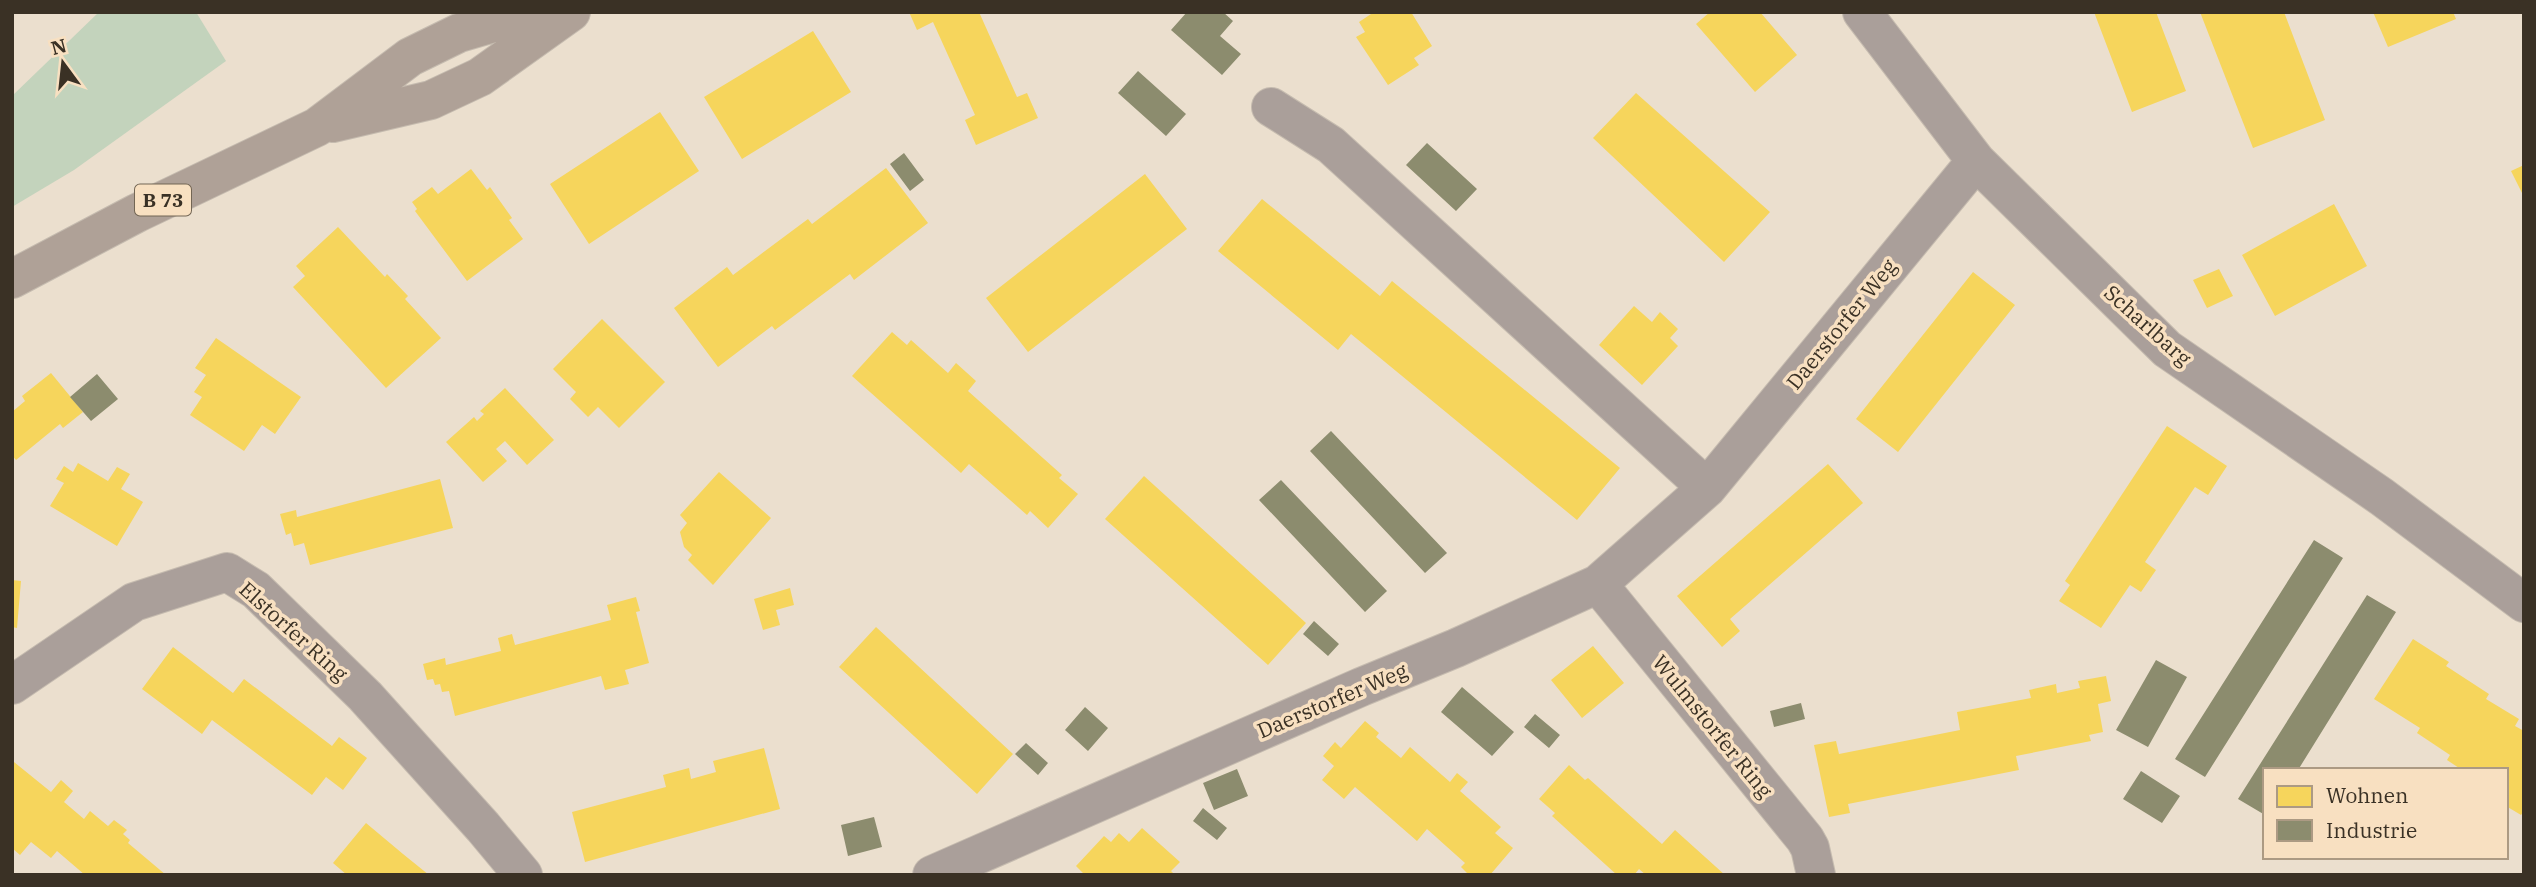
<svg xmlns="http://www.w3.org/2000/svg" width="2536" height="887" viewBox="0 0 2536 887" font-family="'IBM Plex Serif',serif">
	<rect width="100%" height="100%" fill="#ebdfce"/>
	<path fill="#c3d3bc" d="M 99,12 L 196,12 L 226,61 L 74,170 L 12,207 L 12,96 Z"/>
	<path fill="#f6d55c" d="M 909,12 L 979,12 L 1017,97 L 1027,93 L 1038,118 L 976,145 L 965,120 L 975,115 L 933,22 L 917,30 Z
		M 1374,12 L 1411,12 L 1432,46 L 1414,58 L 1419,65 L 1388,85 L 1356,37 L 1365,32 L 1359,22 Z
		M 1710,12 L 1760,12 L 1797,55 L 1755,92 L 1696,24 Z
		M 2094,12 L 2156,12 L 2186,91 L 2132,112 Z
		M 2200,12 L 2284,12 L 2325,120 L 2253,148 Z
		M 2373,12 L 2453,12 L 2456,19 L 2388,47 Z
		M 813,31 L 851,92 L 742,159 L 704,97 Z
		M 1636,93 L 1770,212 L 1724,262 L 1593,138 Z
		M 660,112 L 699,171 L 589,244 L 550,184 Z
		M 2524,165 L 2524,197 L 2511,171 Z
		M 886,168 L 928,223 L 854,280 L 850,274 L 775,330 L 772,326 L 718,367 L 674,308 L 727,267 L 733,275 L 808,219 L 812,224 Z
		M 471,169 L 487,190 L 490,187 L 512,218 L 509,220 L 523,239 L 467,281 L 415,211 L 417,209 L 412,202 L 432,187 L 438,194 Z
		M 1145,174 L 1187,229 L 1028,352 L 986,298 Z
		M 1262,199 L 1380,296 L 1392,281 L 1620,468 L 1577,520 L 1351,334 L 1338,350 L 1218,251 Z
		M 2334,204 L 2367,266 L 2275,316 L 2242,255 Z
		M 338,227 L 385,277 L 387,274 L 408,296 L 405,299 L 441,338 L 386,388 L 293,287 L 305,276 L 296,266 Z
		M 2219,269 L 2233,296 L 2207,308 L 2193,280 Z
		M 1973,272 L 2015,305 L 1898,452 L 1856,419 Z
		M 1634,306 L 1652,322 L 1660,312 L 1678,329 L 1670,338 L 1678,346 L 1642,385 L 1599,345 Z
		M 602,319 L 665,382 L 619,428 L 598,407 L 588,417 L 570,399 L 576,392 L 553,369 Z
		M 892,332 L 907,345 L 911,340 L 948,373 L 956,363 L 976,381 L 968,391 L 1062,475 L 1059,478 L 1078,494 L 1048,528 L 1030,511 L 1027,515 L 969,464 L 961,473 L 852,376 Z
		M 216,338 L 301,397 L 275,434 L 262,425 L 244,451 L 190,415 L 202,397 L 194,392 L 206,375 L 195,368 Z
		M 51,373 L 83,412 L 63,428 L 60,424 L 16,460 L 12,455 L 12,412 L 25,401 L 22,396 Z
		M 505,388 L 554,440 L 527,465 L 505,441 L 496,449 L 507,461 L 483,482 L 446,442 L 474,417 L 477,421 L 484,414 L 480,411 Z
		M 2167,426 L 2227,466 L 2208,495 L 2195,487 L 2145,562 L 2156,570 L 2141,592 L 2130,585 L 2101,628 L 2059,601 L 2070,585 L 2065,581 Z
		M 78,463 L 108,481 L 117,467 L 130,474 L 121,489 L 143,502 L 117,546 L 50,506 L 64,483 L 56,479 L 64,466 L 73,472 Z
		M 1828,464 L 1863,503 L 1730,619 L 1740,631 L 1722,647 L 1677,596 Z
		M 719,472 L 771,518 L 713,585 L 688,560 L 692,555 L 684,547 L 680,532 L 687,523 L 680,515 Z
		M 1144,476 L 1306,623 L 1268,665 L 1105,519 Z
		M 440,479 L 453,528 L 310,565 L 304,543 L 294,546 L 291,533 L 286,535 L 280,514 L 296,510 L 297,517 Z
		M 12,580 L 21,581 L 17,628 L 12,627 Z
		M 790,588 L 794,605 L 776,610 L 780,625 L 763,630 L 754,599 Z
		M 636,597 L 640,611 L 636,612 L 649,663 L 625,670 L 629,684 L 605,690 L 601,676 L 455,716 L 449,691 L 442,692 L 440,684 L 435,685 L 433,679 L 427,680 L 423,664 L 445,658 L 446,665 L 501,651 L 498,638 L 512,634 L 515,645 L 611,620 L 607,605 Z
		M 876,627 L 1013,754 L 977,794 L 839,667 Z
		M 2413,639 L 2449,662 L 2446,666 L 2489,694 L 2486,699 L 2519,719 L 2515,726 L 2524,731 L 2524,811 L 2521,815 L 2506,806 L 2506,770 L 2462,770 L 2447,760 L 2450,755 L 2417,733 L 2420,728 L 2374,699 Z
		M 1593,646 L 1624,683 L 1582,718 L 1551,680 Z
		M 173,647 L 233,693 L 244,679 L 332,746 L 339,737 L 367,758 L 343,790 L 326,777 L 312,795 L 212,720 L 202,734 L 142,689 Z
		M 2106,676 L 2111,701 L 2098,704 L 2103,732 L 2089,735 L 2091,741 L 2016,756 L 2019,770 L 1848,804 L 1850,813 L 1829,817 L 1814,745 L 1836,741 L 1839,754 L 1960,730 L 1957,712 L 2031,698 L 2029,690 L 2056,684 L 2057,693 L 2080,688 L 2078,681 Z
		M 1365,721 L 1379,733 L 1376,737 L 1401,758 L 1410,747 L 1450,782 L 1457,773 L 1468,782 L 1460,791 L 1501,827 L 1495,833 L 1513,848 L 1490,875 L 1469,875 L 1461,867 L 1465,863 L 1427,829 L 1417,841 L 1355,787 L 1344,799 L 1322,780 L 1334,766 L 1323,756 L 1335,742 L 1341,748 Z
		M 764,748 L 780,809 L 585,862 L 572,812 L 666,787 L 663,775 L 689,768 L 691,779 L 716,772 L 713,761 Z
		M 14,762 L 51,792 L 61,780 L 73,791 L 64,802 L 84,819 L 90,811 L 108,826 L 114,820 L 127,830 L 123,834 L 130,840 L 128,843 L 166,875 L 85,875 L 57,851 L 51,858 L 31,842 L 20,855 L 12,848 Z
		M 1569,765 L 1585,780 L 1588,778 L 1662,844 L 1675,830 L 1725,875 L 1646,875 L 1639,869 L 1634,875 L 1617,875 L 1552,816 L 1555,813 L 1539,799 Z
		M 366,823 L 403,854 L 429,875 L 347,875 L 333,863 Z
		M 1142,828 L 1180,862 L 1171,871 L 1175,875 L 1085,875 L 1076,866 L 1104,836 L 1111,842 L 1119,833 L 1129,842 Z"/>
	<path fill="#8c8c6e" d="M 1187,12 L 1223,12 L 1233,21 L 1220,36 L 1241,54 L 1222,75 L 1171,30 Z
		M 1138,71 L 1186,114 L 1166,136 L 1118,93 Z
		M 1427,143 L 1477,189 L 1456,211 L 1406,165 Z
		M 904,153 L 924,180 L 910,191 L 890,164 Z
		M 97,374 L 118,399 L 91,421 L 70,397 Z
		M 1331,431 L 1447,553 L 1425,573 L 1310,451 Z
		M 1281,480 L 1387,591 L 1365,612 L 1259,500 Z
		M 2314,540 L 2343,558 L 2205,777 L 2175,759 Z
		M 2367,595 L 2396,612 L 2298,770 L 2265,770 L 2265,815 L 2238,799 Z
		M 1314,621 L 1339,644 L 1328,656 L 1303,634 Z
		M 2156,660 L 2187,677 L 2148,747 L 2116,730 Z
		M 1462,687 L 1514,732 L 1492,756 L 1441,712 Z
		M 1801,703 L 1805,719 L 1774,727 L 1770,711 Z
		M 1085,707 L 1108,728 L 1088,751 L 1065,730 Z
		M 1535,714 L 1560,735 L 1549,748 L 1524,727 Z
		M 1026,743 L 1048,763 L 1038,775 L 1015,754 Z
		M 1237,769 L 1248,796 L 1214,810 L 1203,783 Z
		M 2141,771 L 2180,796 L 2162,823 L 2123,799 Z
		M 1203,808 L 1227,828 L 1217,840 L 1193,821 Z
		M 874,817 L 882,847 L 848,856 L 841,825 Z"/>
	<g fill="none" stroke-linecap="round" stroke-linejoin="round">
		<defs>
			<path id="minor" d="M 1862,12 L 1976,161 L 2167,349 L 2382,497 L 2524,603
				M 1271,107 L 1331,145 L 1707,488
				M 1598,584 L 1805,839 L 1810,848 L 1816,875
				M 12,685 L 134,602 L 227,572 L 256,590 L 365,696 L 483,827 L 523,875
				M 932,875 L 1361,687 L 1456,648 L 1598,584 L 1707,488 L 1976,161"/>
			<path id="major" d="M 333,123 L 431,100 L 480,77 L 571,12
				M 12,279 L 137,213 L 317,127 L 410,57 L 459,33 L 531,12"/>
		</defs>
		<use href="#minor" stroke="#c5bbaf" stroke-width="40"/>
		<use href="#major" stroke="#c5bbaf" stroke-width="40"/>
		<use href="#minor" stroke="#aa9f9a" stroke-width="38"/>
		<use href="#major" stroke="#afa197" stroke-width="38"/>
	</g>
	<g text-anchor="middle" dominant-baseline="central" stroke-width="7" stroke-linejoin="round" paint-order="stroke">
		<rect fill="#f8e0c1" stroke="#736654" stroke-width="2" x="135" y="184.5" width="56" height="31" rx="5"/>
		<g font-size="19" font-weight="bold" fill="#3a3125">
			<text x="163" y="200">B 73</text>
		</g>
		<g font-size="21" fill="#3a3125" stroke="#f8e0c1">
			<text transform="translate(1841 324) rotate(-51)">Daerstorfer Weg</text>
			<text transform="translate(2148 325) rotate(42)">Scharlbarg</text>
			<text transform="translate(294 631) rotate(42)">Elstorfer Ring</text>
			<text transform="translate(1332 700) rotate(-23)">Daerstorfer Weg</text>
			<text transform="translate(1713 726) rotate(51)">Wulmstorfer Ring</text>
		</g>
	</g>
	<rect width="2536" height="887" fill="none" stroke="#3a3125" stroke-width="28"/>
	<rect x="2263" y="768" width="245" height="91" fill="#f8e0c1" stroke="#ac9a83" stroke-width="2"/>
	<rect x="2277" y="786" width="35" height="21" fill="#f6d55c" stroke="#ac9a83" stroke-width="2"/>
	<text x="2326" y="803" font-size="21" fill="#3a3125">Wohnen</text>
	<rect x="2277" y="820" width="35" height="21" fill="#8c8c6e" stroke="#ac9a83" stroke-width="2"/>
	<text x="2326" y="838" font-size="21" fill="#3a3125">Industrie</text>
	<g transform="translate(63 63) rotate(345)" stroke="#f8e0c1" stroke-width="5" paint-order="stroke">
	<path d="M0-5L12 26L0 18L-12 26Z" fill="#3a3125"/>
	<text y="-10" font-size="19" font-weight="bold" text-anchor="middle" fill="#3a3125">N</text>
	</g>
</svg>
